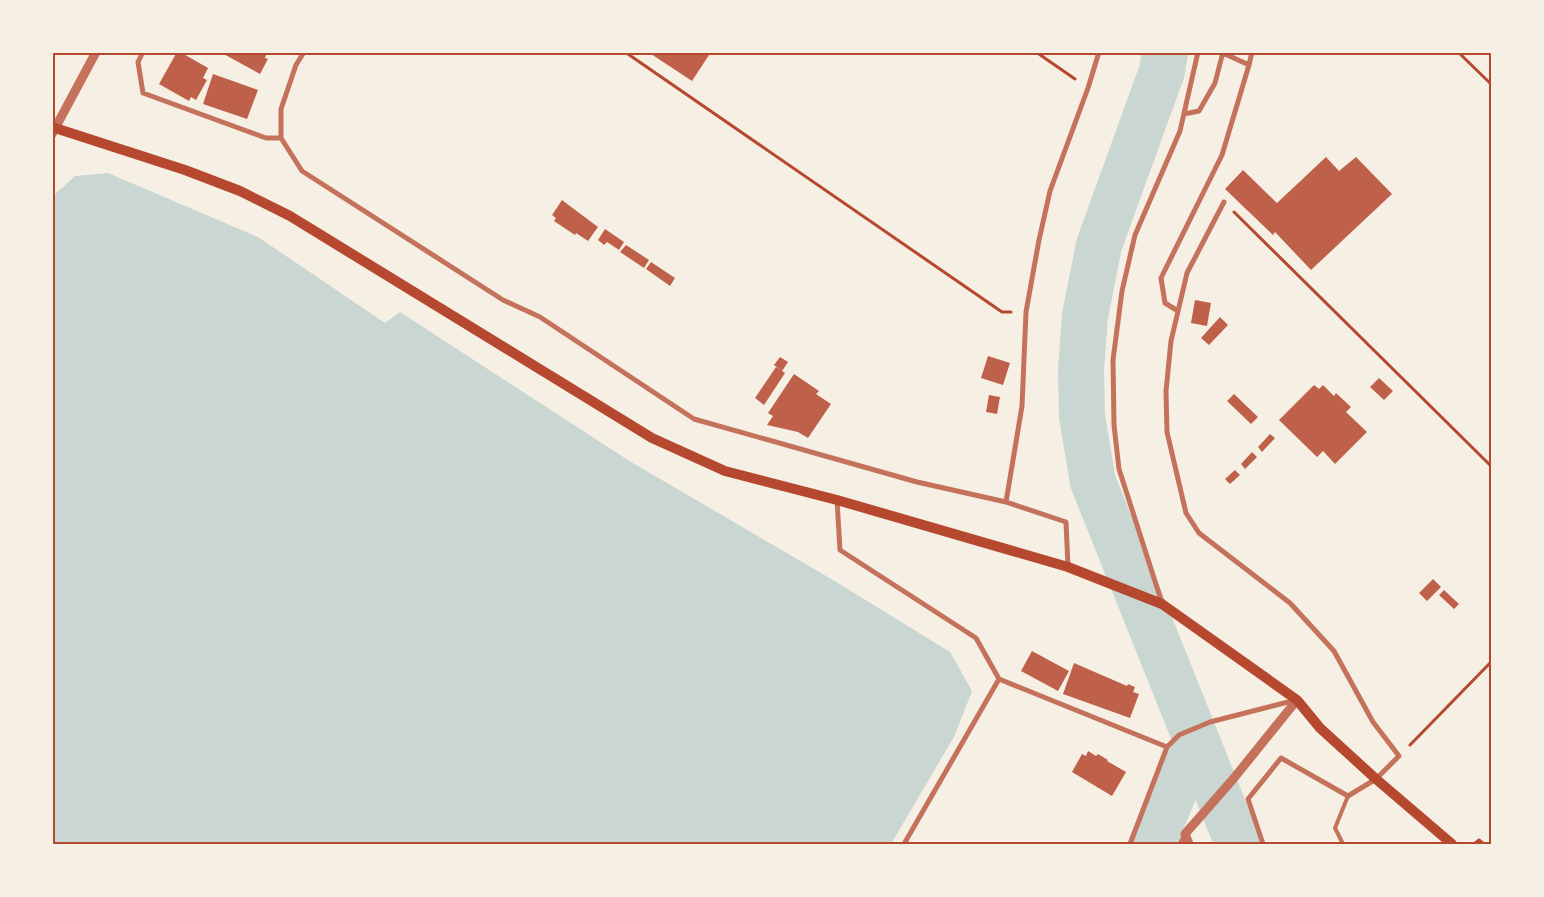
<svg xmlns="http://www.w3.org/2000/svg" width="1544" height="897" viewBox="0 0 1544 897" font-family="'Zilla Slab',serif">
	<rect width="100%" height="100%" fill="#f6efe4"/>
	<path fill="#c9d6d2" d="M 108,173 L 258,237 L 385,323 L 400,312 L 631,462 L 833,580 L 950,652 L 972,691 L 955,735 L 891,844 L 53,844 L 53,196 L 75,176 Z"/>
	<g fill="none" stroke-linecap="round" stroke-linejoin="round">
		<path stroke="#c9d6d2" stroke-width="46" d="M 1165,52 L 1162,71 L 1099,245 L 1085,316 L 1081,370 L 1082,417 L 1093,482 L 1238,844
			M 1152,844 L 1196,740"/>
	</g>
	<path fill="#bf614a" d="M 177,52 L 180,52 L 208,68 L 203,78 L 207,80 L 196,100 L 191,97 L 189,101 L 159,84 Z
		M 220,52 L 267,52 L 265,58 L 268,59 L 260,74 Z
		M 648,52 L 711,52 L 692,81 Z
		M 213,74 L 258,90 L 247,119 L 203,104 Z
		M 1326,157 L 1339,171 L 1356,157 L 1392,194 L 1311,270 L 1275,232 L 1273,235 L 1225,189 L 1243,170 L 1277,203 Z
		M 562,200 L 598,227 L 588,241 L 576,233 L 575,235 L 554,221 L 556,218 L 552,215 Z
		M 605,229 L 624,242 L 619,250 L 607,242 L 604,245 L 598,240 Z
		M 626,245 L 649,260 L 644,268 L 620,252 Z
		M 651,262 L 675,278 L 670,286 L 646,269 Z
		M 1195,300 L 1211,303 L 1207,326 L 1191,323 Z
		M 1220,317 L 1228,325 L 1209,345 L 1201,338 Z
		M 988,356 L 1010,363 L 1003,385 L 981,378 Z
		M 780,357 L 788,362 L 782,371 L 774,365 Z
		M 776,367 L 785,373 L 764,405 L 755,398 Z
		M 794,374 L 819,391 L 816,394 L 831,404 L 808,438 L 798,432 L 767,425 L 773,416 L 768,413 Z
		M 1379,378 L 1393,391 L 1384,400 L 1370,387 Z
		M 1314,385 L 1319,389 L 1323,385 L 1334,396 L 1336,393 L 1351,407 L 1346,412 L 1367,432 L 1335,464 L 1323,451 L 1317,457 L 1279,420 Z
		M 1234,394 L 1258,417 L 1251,424 L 1227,401 Z
		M 989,395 L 1000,397 L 997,414 L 986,412 Z
		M 1270,434 L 1275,438 L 1262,452 L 1258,447 Z
		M 1252,452 L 1257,457 L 1245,469 L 1241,464 Z
		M 1235,470 L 1240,475 L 1230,484 L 1225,479 Z
		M 1433,579 L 1441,587 L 1427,601 L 1419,593 Z
		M 1444,590 L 1459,604 L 1454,609 L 1439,595 Z
		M 1032,651 L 1069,671 L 1058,691 L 1021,671 Z
		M 1074,663 L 1127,686 L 1128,684 L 1135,687 L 1133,692 L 1139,694 L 1130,718 L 1063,694 Z
		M 1088,751 L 1096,756 L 1098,754 L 1108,760 L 1107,761 L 1126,772 L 1112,796 L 1072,772 L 1082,754 L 1086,756 Z"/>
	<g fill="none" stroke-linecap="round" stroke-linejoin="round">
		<path stroke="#b5482f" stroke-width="3" d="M 625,52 L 1002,312 L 1011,312
			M 1036,52 L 1075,79
			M 1458,52 L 1492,85
			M 1234,212 L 1492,467
			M 1410,745 L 1492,661
			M 1474,844 L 1479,840 L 1484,844"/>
		<path stroke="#c5725c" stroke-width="4" d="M 1343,844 L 1335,828 L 1348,796"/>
		<path stroke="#c5725c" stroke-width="5" d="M 143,52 L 138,62 L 143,93 L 266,138 L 281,138
			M 304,52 L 296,65 L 281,109 L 281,138 L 302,171 L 503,300 L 540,317 L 694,419 L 917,482 L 1006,502 L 1066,522 L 1068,567
			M 1249,65 L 1252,52
			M 1184,114 L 1199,111 L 1215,83 L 1223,52
			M 1224,202 L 1187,273 L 1171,341 L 1166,391 L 1167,432 L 1186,513 L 1199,533 L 1290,603 L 1334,651 L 1373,722 L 1399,756 L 1376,779 L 1348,796 L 1281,758 L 1248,799 L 1263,844
			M 1178,311 L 1165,303 L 1161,278 L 1222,155 L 1249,65 L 1223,53
			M 837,500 L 840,550 L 976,638 L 999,679 L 1167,747
			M 1006,502 L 1022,406 L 1026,312 L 1039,240 L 1050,191 L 1088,88 L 1099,52
			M 1162,603 L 1119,469 L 1114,425 L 1113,360 L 1122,291 L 1135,235 L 1180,131 L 1198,52
			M 904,844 L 999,679
			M 1130,844 L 1167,747 L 1179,735 L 1210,722 L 1296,700
			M 1180,844 L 1185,834"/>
		<path stroke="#c5725c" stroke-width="9" d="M 52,134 L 96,52
			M 1189,844 L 1185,834 L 1234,778 L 1297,700"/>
		<path stroke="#b5482f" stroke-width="10" d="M 52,127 L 185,170 L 240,191 L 290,216 L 652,438 L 725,471 L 837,500 L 1068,567 L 1162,604 L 1297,700 L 1320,728 L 1376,779 L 1452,844"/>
	</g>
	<rect width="1544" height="897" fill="none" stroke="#f6efe4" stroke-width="108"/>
	<rect x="54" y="54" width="1436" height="789" fill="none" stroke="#b5482f" stroke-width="2"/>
</svg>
